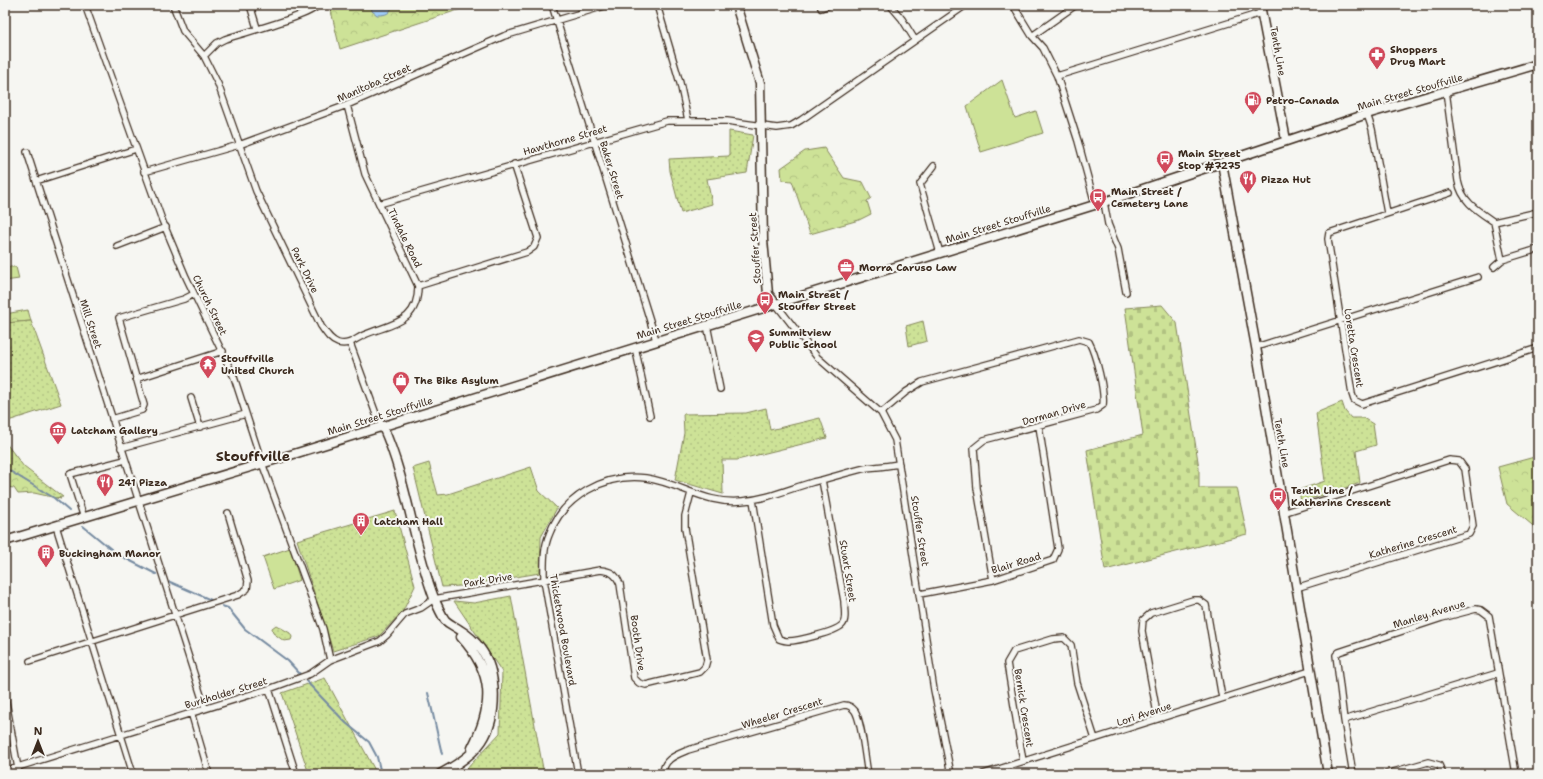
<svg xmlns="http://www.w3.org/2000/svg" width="1543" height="779" viewBox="0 0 1543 779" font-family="'Shantell Sans',sans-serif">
	<defs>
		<pattern id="forest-crowns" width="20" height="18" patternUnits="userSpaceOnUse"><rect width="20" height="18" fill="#cde297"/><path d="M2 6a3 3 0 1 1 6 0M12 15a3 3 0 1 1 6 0" fill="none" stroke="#b1c282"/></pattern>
		<pattern id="cemetery-stones" width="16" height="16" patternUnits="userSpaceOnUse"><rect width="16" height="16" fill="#cde297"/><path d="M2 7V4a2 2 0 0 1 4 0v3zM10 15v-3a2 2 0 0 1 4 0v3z" fill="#b1c282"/></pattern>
		<pattern id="park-dots" width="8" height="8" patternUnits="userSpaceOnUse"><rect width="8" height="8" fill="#cde297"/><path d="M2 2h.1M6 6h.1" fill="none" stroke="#b1c282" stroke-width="1.8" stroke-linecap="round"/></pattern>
	</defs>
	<rect width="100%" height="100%" fill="#f6f6f2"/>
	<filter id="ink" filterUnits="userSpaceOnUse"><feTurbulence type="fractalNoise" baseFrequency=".025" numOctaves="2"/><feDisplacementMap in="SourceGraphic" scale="8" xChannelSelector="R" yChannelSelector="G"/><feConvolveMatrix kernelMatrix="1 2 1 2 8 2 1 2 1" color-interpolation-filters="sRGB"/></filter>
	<g filter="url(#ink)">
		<path fill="#cde297" stroke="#84865a" d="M 1002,80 L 1015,118 L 1036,111 L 1043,133 L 981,152 L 967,106 Z
			M 290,548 L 300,580 L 274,589 L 263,557 Z"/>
		<path fill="url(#forest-crowns)" stroke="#84865a" d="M 332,5 L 473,5 L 340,49 L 331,11 Z
			M 824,148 L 844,178 L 863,182 L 871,198 L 867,201 L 871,214 L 859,220 L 810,234 L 792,181 L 782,180 L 781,168 L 805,151 Z
			M 5,267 L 16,267 L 19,279 L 5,281 Z
			M 28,310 L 31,321 L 5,323 L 5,314 Z
			M 1538,456 L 1538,530 L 1507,504 L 1498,467 Z
			M 5,461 L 8,467 L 61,499 L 34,493 L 18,494 L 14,488 L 5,487 Z"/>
		<path fill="url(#cemetery-stones)" stroke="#84865a" d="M 1162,305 L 1177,323 L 1199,468 L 1199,488 L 1237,488 L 1247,534 L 1105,570 L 1087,450 L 1143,435 L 1125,308 Z"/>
		<path fill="url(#park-dots)" stroke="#84865a" d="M 729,131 L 753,135 L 747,173 L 707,179 L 712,204 L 681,213 L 670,171 L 669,159 L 729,156 Z
			M 31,321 L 61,404 L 5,422 L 5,323 Z
			M 923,321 L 927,341 L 909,346 L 906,326 Z
			M 1342,402 L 1345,411 L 1351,418 L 1363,418 L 1373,424 L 1376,445 L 1356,451 L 1360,483 L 1301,502 L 1299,490 L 1325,481 L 1316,413 Z
			M 766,408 L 770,430 L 820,418 L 827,438 L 737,460 L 722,460 L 723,494 L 675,480 L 684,433 L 683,414 L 746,413 Z
			M 5,442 L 24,467 L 63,497 L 54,498 L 11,472 L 5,467 Z
			M 429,463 L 438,495 L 448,494 L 531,467 L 539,491 L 557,508 L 541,537 L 540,573 L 461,586 L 442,587 L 413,468 Z
			M 395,511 L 415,586 L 403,611 L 379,636 L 333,651 L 297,540 Z
			M 511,596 L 544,774 L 462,774 L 500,733 L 502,672 L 454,601 L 474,603 Z
			M 276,625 L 290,633 L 292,637 L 291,640 L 284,641 L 273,633 L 272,628 Z
			M 325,678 L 377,774 L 309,774 L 282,693 Z"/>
		<path fill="#9dcbf8" stroke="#768ba1" d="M 371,5 L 392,5 C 391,14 386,15 377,15 L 372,11 Z"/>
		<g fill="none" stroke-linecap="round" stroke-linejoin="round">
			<path stroke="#768ba1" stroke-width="2" d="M 5,468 L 54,498 L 69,511
				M 83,526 L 117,554 L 156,574
				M 170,582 L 211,600
				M 222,606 L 228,608 L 245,629 L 288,661 L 300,674
				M 306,681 L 346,723 L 369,742 L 377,757 L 381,774
				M 428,693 C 433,713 437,733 442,754"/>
			<defs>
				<path id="street" d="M 85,5 L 162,220 L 186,277 L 234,377 L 262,463 L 323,629 L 330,660
					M 173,5 L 183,31 L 204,56
					M 250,5 L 257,28
					M 318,5 C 311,16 242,33 225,39 L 217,43 L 204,56 L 218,84 L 256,191 L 321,326 C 326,333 330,340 338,343 C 349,346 355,339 364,335 C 392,323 418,324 418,286 L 365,174 L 347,105
					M 552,5 L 656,340
					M 657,5 L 680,83 L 688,120
					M 890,5 L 902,19 L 915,40
					M 1013,5 L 1032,36 L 1043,48 L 1057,76 L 1078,141 L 1095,204
					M 821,8 L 829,5
					M 1032,36 L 1076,5
					M 1057,76 L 1261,13
					M 1446,91 L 1458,181 C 1462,202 1478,211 1494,222 L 1538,212
					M 1367,114 L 1372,129 L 1387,213
					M 27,152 L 205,708
					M 934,166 L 920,184 L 940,253
					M 144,172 L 239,145 L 347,105 L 504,36 L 608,5
					M 36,181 L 136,149
					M 1450,193 L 1329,233 L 1328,239 L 1352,394 L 1354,400 L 1362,404 L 1538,348
					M 1104,202 L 1108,224 L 1118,249 L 1126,292
					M 379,204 L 667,121 L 727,121 L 777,128 L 791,126 L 801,120 L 966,5
					M 1494,222 L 1502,260
					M 117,246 L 166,227
					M 1494,267 L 1502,260 L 1538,249
					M 418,286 L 527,252 L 534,247 L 538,238 L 514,164
					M 775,303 L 817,357 L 881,413 L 895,440 L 934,690 L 951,774
					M 119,318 L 184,299 L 194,294
					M 707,325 L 720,389
					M 350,343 L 376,414 L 383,427
					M 635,347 L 650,416
					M 1256,347 L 1478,277
					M 136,379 L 223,351
					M 191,398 L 200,427
					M 881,413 L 906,392 L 922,382 L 1079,339 L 1089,342 C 1096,355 1105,391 1103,405 L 1096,410 L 984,440 L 974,448 L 977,488 L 993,580
					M 112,419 L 142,410 L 144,405 L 119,318
					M 121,448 L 246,414
					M 753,500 L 773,625 L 779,639 C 782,640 785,641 788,641 C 798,641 835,632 842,625 C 847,620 844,608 844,601 L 822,480
					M 1283,513 L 1449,460 L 1459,461 L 1465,469 L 1473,526 L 1469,534 L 1296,588
					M 84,518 L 70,474 L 125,460
					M 56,526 L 133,774
					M 920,594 L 993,580 L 1053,560 L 1058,549 L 1039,426
					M 30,661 L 238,595 L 247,589 L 248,581 L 228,513
					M 269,689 L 296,774
					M 5,696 L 19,774
					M 191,712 L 209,774
					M 1158,719 L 1142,631 L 1143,620 L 1151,613 L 1193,600 L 1199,600 L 1206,605 L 1222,698
					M 1344,720 L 1498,673
					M 1023,761 L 1007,663 L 1014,651 L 1053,639 L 1064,638 L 1071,645 L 1077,683 L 1095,739
					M 5,771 L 269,689 L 310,674 L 330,660 L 380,641 L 387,635 L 405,614 L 421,608 L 434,599 L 600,570 C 611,571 616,574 620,584 L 634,678 L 639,683 L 646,685 L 700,672 L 705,667 L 707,660 L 685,528 L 685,516 L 691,493
					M 578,774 L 544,580 C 544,565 543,549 549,535 C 563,496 606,473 646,478 C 680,483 706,505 742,501 C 767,499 789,489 813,482 C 830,478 848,472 866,468 C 876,467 888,466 899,464
					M 663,774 C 663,759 676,755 688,750 L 844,705 C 848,705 852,707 855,711 C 862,722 865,759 868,774
					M 983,774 L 1310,671
					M 1353,774 L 1344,720 L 1336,655 L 1339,652 L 1442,618 L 1476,609 L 1481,610 L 1489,616 L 1516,774
					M 1386,774 L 1428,762 L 1439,765 L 1443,774"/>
				<path id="secondary" d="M 736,5 L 760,83 L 763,240 L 768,294 L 775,303
					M 1260,5 L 1286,140
					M 1222,163 L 1256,347 L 1328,774
					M 383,427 C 407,480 413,543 434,598 C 437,605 441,614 445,620 C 450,625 455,626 460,630 C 467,634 476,642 480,648 C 498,671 498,717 482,741 C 473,755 455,766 440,774
					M 5,541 L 297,453 L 1104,202 L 1367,114 L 1538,64
					M 461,637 C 494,673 494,705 472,748"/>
			</defs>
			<use href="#street" stroke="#3b2a1e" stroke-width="8"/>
			<use href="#secondary" stroke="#3b2a1e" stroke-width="11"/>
			<use href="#street" stroke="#f6f6f2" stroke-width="5.5"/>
			<use href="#secondary" stroke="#f6f6f2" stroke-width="8"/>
		</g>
	</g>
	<defs>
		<symbol id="pharmacy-pin" viewBox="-11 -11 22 30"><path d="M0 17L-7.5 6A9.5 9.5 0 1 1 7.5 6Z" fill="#d1495b" stroke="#f6f6f2"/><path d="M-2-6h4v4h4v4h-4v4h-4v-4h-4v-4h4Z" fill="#fff"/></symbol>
		<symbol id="fuel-pin" viewBox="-11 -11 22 30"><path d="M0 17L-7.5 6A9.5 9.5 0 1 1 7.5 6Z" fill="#d1495b" stroke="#f6f6f2"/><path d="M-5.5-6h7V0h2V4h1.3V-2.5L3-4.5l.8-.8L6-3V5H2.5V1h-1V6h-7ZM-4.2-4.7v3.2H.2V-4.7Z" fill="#fff"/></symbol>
		<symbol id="bus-pin" viewBox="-11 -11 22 30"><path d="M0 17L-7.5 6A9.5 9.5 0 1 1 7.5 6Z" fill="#d1495b" stroke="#f6f6f2"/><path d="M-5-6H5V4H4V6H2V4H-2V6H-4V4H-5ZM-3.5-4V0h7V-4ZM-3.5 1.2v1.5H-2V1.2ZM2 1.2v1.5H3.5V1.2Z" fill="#fff"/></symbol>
		<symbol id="restaurant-pin" viewBox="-11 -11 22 30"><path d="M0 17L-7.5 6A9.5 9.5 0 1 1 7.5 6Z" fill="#d1495b" stroke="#f6f6f2"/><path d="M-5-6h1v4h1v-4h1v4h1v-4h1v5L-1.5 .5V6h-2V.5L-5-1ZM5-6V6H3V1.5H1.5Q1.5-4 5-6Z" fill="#fff"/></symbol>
		<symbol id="office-pin" viewBox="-11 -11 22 30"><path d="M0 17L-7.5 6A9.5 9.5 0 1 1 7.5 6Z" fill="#d1495b" stroke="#f6f6f2"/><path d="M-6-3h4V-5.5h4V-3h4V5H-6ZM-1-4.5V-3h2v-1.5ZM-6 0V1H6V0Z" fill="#fff"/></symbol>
		<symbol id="school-pin" viewBox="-11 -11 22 30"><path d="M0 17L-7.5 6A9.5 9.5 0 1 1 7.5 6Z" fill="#d1495b" stroke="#f6f6f2"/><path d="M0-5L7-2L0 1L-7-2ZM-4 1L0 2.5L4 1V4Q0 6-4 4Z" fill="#fff"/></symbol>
		<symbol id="temple-pin" viewBox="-11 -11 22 30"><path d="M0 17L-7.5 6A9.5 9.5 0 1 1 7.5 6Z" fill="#d1495b" stroke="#f6f6f2"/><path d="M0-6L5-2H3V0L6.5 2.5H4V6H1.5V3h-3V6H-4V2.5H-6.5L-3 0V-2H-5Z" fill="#fff"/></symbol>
		<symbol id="shop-pin" viewBox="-11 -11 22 30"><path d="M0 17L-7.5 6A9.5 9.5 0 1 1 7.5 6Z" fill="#d1495b" stroke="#f6f6f2"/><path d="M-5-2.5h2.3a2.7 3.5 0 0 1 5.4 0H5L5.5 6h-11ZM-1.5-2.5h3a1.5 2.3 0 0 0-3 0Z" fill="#fff"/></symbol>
		<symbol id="museum-pin" viewBox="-11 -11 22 30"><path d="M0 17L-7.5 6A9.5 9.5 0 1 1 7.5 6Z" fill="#d1495b" stroke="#f6f6f2"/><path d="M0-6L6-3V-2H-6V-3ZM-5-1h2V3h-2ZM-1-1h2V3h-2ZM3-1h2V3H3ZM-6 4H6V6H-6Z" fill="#fff"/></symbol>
		<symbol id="building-pin" viewBox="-11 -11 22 30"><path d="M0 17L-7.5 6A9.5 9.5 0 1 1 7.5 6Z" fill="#d1495b" stroke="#f6f6f2"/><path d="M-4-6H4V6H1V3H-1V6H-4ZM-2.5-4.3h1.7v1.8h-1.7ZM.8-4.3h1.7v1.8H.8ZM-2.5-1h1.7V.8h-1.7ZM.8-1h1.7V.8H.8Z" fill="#fff"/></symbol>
	</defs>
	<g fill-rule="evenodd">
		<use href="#pharmacy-pin" x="1367" y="45" width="20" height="27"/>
		<use href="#fuel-pin" x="1243" y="90" width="20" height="27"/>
		<use href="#bus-pin" x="1155" y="149" width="20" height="27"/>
		<use href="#restaurant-pin" x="1238" y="169" width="20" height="27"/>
		<use href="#bus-pin" x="1088" y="187" width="20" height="27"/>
		<use href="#office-pin" x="836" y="257" width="20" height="27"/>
		<use href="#bus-pin" x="755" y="290" width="20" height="27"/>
		<use href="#school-pin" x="746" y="328" width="20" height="27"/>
		<use href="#temple-pin" x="198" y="354" width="20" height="27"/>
		<use href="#shop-pin" x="391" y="370" width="20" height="27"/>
		<use href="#museum-pin" x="48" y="420" width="20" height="27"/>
		<use href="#restaurant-pin" x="95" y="472" width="20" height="27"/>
		<use href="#bus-pin" x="1268" y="486" width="20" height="27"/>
		<use href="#building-pin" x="351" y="511" width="20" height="27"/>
		<use href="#building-pin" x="36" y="543" width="20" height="27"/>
	</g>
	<g text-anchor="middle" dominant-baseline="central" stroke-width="4" stroke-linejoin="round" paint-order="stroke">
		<g font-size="10" font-weight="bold" fill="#3b2a1e" stroke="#f6f6f2" text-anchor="start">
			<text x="1390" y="49">Shoppers<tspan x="1390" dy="12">Drug Mart</tspan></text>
			<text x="1266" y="100">Petro-Canada</text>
			<text x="1178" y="153">Main Street<tspan x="1178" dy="12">Stop #7275</tspan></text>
			<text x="1261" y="179">Pizza Hut</text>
			<text x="1111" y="191">Main Street /<tspan x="1111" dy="12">Cemetery Lane</tspan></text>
			<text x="859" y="267">Morra Caruso Law</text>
			<text x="778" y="294">Main Street /<tspan x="778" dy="12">Stouffer Street</tspan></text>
			<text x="769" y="332">Summitview<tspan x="769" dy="12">Public School</tspan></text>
			<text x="221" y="358">Stouffville<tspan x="221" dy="12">United Church</tspan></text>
			<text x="414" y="380">The Bike Asylum</text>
			<text x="71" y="430">Latcham Gallery</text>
			<text x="118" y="482">241 Pizza</text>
			<text x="1291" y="490">Tenth Line /<tspan x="1291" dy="12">Katherine Crescent</tspan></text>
			<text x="374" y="521">Latcham Hall</text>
			<text x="59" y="553">Buckingham Manor</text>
		</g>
		<g font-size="10" fill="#3b2a1e" stroke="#f6f6f2">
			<text transform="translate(1278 51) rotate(80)">Tenth Line</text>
			<text transform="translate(374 83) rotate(-24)">Manitoba Street</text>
			<text transform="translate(1410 92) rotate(-16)">Main Street Stouffville</text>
			<text transform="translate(565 140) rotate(-16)">Hawthorne Street</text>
			<text transform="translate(612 170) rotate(73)">Baker Street</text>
			<text transform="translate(998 224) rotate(-17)">Main Street Stouffville</text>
			<text transform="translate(405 238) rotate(64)">Tindale Road</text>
			<text transform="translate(755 248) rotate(-94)">Stouffer Street</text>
			<text transform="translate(305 270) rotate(64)">Park Drive</text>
			<text transform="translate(210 305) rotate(64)">Church Street</text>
			<text transform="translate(689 320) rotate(-17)">Main Street Stouffville</text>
			<text transform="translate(91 324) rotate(72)">Mill Street</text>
			<text transform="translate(1354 348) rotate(81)">Loretta Crescent</text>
			<text transform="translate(1054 413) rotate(-16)">Dorman Drive</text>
			<text transform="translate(380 416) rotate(-17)">Main Street Stouffville</text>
			<text transform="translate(1282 443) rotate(80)">Tenth Line</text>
			<text transform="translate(920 531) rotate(81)">Stouffer Street</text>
			<text transform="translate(1413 542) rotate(-17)">Katherine Crescent</text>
			<text transform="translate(1016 563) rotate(-17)">Blair Road</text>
			<text transform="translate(848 571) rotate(81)">Stuart Street</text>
			<text transform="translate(488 580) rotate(-9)">Park Drive</text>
			<text transform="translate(1429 614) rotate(-17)">Manley Avenue</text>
			<text transform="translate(563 630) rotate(80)">Thicketwood Boulevard</text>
			<text transform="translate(638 643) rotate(82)">Booth Drive</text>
			<text transform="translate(226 693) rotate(-17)">Burkholder Street</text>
			<text transform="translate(1024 708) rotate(81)">Bernick Crescent</text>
			<text transform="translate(782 713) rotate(-17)">Wheeler Crescent</text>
			<text transform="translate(1144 714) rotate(-18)">Lori Avenue</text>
		</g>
		<g font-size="14" font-weight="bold" fill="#3b2a1e" stroke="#f6f6f2">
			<text x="253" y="456">Stouffville</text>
		</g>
	</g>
	<rect width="1543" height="779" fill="none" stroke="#f6f6f2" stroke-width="20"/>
	<rect x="10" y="10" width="1523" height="759" fill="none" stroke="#3b2a1e" stroke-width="1.5" filter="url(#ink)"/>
	<g transform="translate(38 741)" stroke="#f6f6f2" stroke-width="3" paint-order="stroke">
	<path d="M0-3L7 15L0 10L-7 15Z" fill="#3b2a1e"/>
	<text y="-6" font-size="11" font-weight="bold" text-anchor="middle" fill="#3b2a1e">N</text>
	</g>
</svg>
